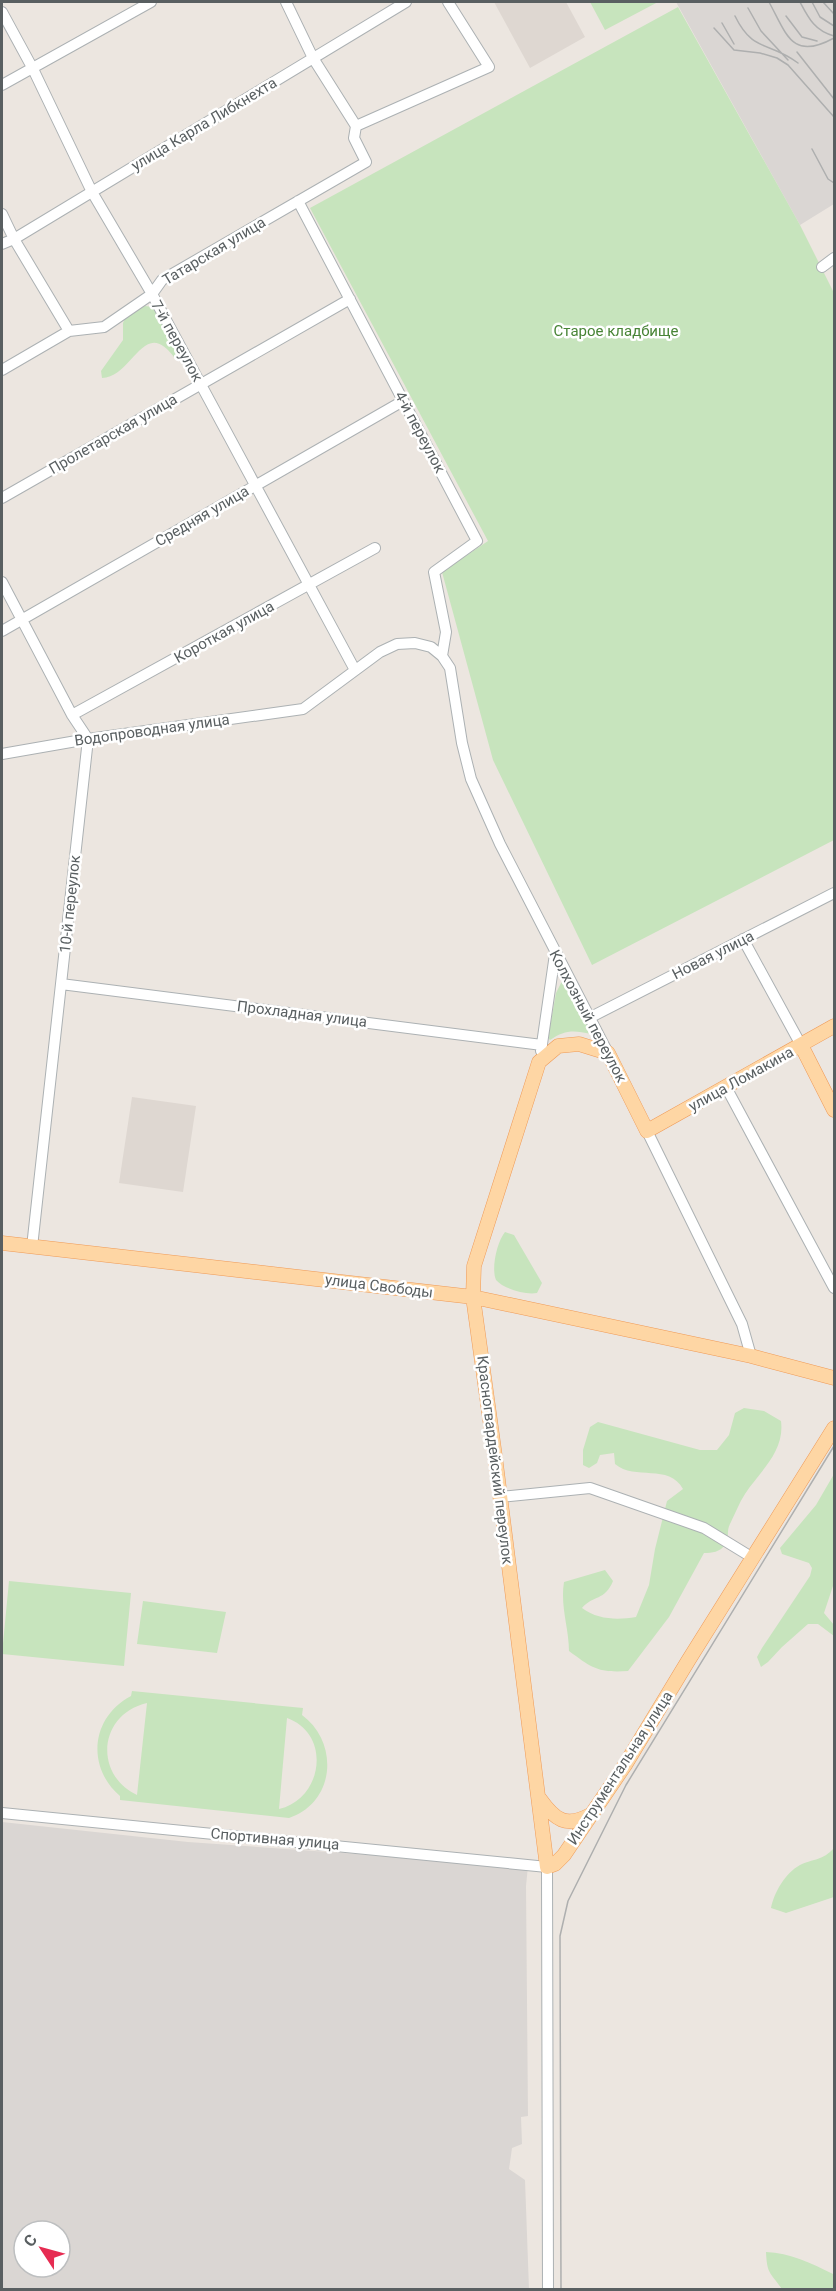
<svg xmlns="http://www.w3.org/2000/svg" width="836" height="2291" viewBox="0 0 836 2291" font-family="Roboto,sans-serif">
	<rect width="100%" height="100%" fill="#ece6e0"/>
	<path fill="#dad6d3" fill-rule="evenodd" d="M 676,2 L 834,2 L 834,204 L 800,225 Z
		M 2,1822 L 188,1842 L 528,1866 L 526,1886 L 528,2116 L 521,2117 L 522,2144 L 512,2148 L 509,2169 L 525,2180 L 529,2289 L 2,2290 ZM 24,2231 L 60,2231 L 60,2267 L 24,2267 Z"/>
	<path fill="#ded7d1" d="M 494,2 L 566,2 L 585,37 L 530,68 Z
		M 132,1097 L 196,1106 L 183,1192 L 119,1183 Z"/>
	<path fill="#c7e4bd" fill-rule="evenodd" d="M 590,2 L 658,2 L 605,30 Z
		M 678,7 L 800,225 L 834,293 L 834,840 L 592,965 L 493,760 L 442,572 L 488,541 L 310,208 Z
		M 145,306 L 153,307 L 180,356 L 176,360 C 144,313 134,377 102,378 L 101,371 L 123,340 L 123,323 L 127,314 Z
		M 562,981 L 568,983 L 592,1032 L 591,1034 C 573,1030 565,1030 550,1040 L 548,1038 L 556,993 Z
		M 505,1232 L 514,1235 L 542,1283 L 537,1293 C 525,1295 504,1289 496,1280 C 491,1268 497,1242 505,1232 Z
		M 744,1408 L 764,1411 L 781,1421 C 785,1452 760,1471 745,1494 C 739,1503 735,1514 730,1524 C 726,1531 730,1538 725,1545 C 720,1552 712,1553 704,1553 L 669,1617 L 628,1671 C 598,1673 592,1668 569,1651 C 569,1628 560,1606 564,1582 L 605,1570 L 613,1581 C 605,1601 593,1595 582,1608 C 598,1620 618,1620 636,1617 L 649,1585 L 655,1549 L 667,1501 L 683,1489 C 669,1463 635,1481 615,1464 L 614,1453 L 600,1455 L 597,1463 L 589,1468 L 583,1465 L 583,1450 L 590,1427 L 598,1422 L 700,1450 L 717,1450 L 729,1435 L 735,1413 Z
		M 834,1474 L 834,1583 L 824,1613 L 834,1625 L 834,1636 L 818,1624 L 808,1624 L 782,1647 L 768,1662 L 761,1667 L 757,1657 L 762,1648 L 810,1576 L 812,1568 L 809,1563 L 782,1554 L 780,1548 L 816,1505 Z
		M 9,1581 L 131,1593 L 124,1666 L 2,1654 Z
		M 143,1601 L 226,1612 L 217,1653 L 137,1644 Z
		M 132,1691 L 303,1708 L 302,1715 C 339,1742 336,1802 289,1818 L 120,1800 L 120,1796 C 86,1767 91,1717 131,1696 ZM 147,1703 L 137,1795 C 93,1774 99,1714 147,1703 ZM 287,1718 C 332,1734 323,1799 279,1809 Z
		M 834,1848 L 834,1897 L 786,1913 L 771,1908 C 774,1893 785,1873 800,1865 C 815,1858 822,1861 834,1848 Z
		M 766,2252 C 790,2253 811,2263 833,2274 L 834,2276 L 834,2289 L 782,2289 C 770,2272 767,2274 766,2252 Z"/>
	<g fill="none" stroke-linecap="round" stroke-linejoin="round">
		<defs>
			<path id="minor" d="M 2,12 L 33,69 L 92,192 L 152,294 L 355,670
				M 2,85 L 151,2
				M 356,126 L 489,67 L 448,2
				M 298,201 L 477,541 L 434,572 L 446,632 L 442,656
				M 2,214 L 14,239 L 69,331
				M 2,244 L 14,239 L 406,2
				M 822,267 L 834,258
				M 2,370 L 69,331 L 104,327 L 152,294 L 162,280 L 366,162 L 354,138 L 356,126 L 313,58 L 286,2
				M 2,498 L 350,299
				M 2,582 L 72,715 L 88,739 L 32,1247
				M 2,631 L 403,401
				M 72,715 L 375,548
				M 2,754 L 88,739 L 303,709 L 380,652 L 397,644 L 415,643 L 431,647 L 442,656 L 450,668 L 462,743 L 471,779 L 500,844 L 608,1053
				M 743,939 L 801,1045
				M 61,984 L 542,1045
				M 591,1017 L 834,893
				M 541,1051 L 555,954
				M 726,1087 L 834,1288
				M 647,1131 L 742,1324 L 751,1356
				M 500,1497 L 590,1488 L 704,1528 L 753,1558
				M 2,1813 L 547,1867 L 548,2290"/>
			<path id="major" d="M 834,1026 L 647,1131 L 608,1053 L 579,1044 L 558,1046 L 539,1062 L 474,1266 L 473,1297 L 495,1456 L 547,1867 L 555,1864 L 564,1855 L 625,1765 L 688,1661 L 834,1428
				M 801,1045 L 834,1110
				M 2,1243 L 473,1297 L 751,1356 L 834,1378
				M 540,1799 C 555,1820 566,1828 590,1815"/>
		</defs>
		<use href="#minor" stroke="#acb1b3" stroke-width="12"/>
		<use href="#major" stroke="#ef9a57" stroke-width="15"/>
		<use href="#minor" stroke="#fff" stroke-width="10"/>
		<use href="#major" stroke="#fed6a4" stroke-width="14"/>
		<path stroke="#aeafaf" stroke-width="1.5" d="M 769,2 C 787,35 792,61 834,38
			M 800,2 C 809,19 815,31 834,36
			M 812,2 L 820,17 L 834,26
			M 823,2 L 834,14
			M 748,8 L 761,31 L 788,60
			M 735,16 C 753,53 769,41 798,63
			M 786,16 L 802,37 L 817,41
			M 722,23 L 734,44
			M 714,28 L 734,50 L 760,53 L 777,58 L 788,65 L 834,117
			M 797,52 L 834,99
			M 812,149 L 828,179 L 834,183
			M 561,2290 L 560,1936 L 568,1901 L 626,1785 L 834,1446"/>
	</g>
	<g text-anchor="middle" dominant-baseline="central" stroke-width="5" stroke-linejoin="round" paint-order="stroke">
		<g font-size="15" fill="#595f61" stroke="#fff">
			<text transform="translate(204 124) rotate(-31)">улица Карла Либкнехта</text>
			<text transform="translate(214 251) rotate(-31)">Татарская улица</text>
			<text transform="translate(177 341) rotate(61)">7-й переулок</text>
			<text transform="translate(420 432) rotate(62)">4-й переулок</text>
			<text transform="translate(113 434) rotate(-30)">Пролетарская улица</text>
			<text transform="translate(202 516) rotate(-30)">Средняя улица</text>
			<text transform="translate(224 632) rotate(-29)">Короткая улица</text>
			<text transform="translate(152 730) rotate(-8)">Водопроводная улица</text>
			<text transform="translate(70 904) rotate(-84)">10-й переулок</text>
			<text transform="translate(713 955) rotate(-27)">Новая улица</text>
			<text transform="translate(302 1014) rotate(7)">Прохладная улица</text>
			<text transform="translate(588 1016) rotate(62)">Колхозный переулок</text>
			<text transform="translate(741 1079) rotate(-29)">улица Ломакина</text>
			<text transform="translate(379 1286) rotate(7)">улица Свободы</text>
			<text transform="translate(495 1460) rotate(83)">Красногвардейский переулок</text>
			<text transform="translate(620 1768) rotate(-57)">Инструментальная улица</text>
			<text transform="translate(275 1839) rotate(5)">Спортивная улица</text>
		</g>
		<g font-size="15" fill="#488436" stroke="#fff">
			<text x="616" y="331">Старое кладбище</text>
		</g>
	</g>
	<rect width="836" height="2291" fill="none" stroke="#595f61" stroke-width="6"/>
	<g transform="translate(42 2249) rotate(306)"><circle r="28" fill="#ffffff" stroke="#bdbfc0" stroke-width="1.5"/>
	<path d="M0-4.5L10 22L0 15L-10 22Z" fill="#e62c52"/>
	<text y="-9" font-size="16" font-weight="bold" text-anchor="middle" fill="#595f61">С</text>
	</g>
</svg>
